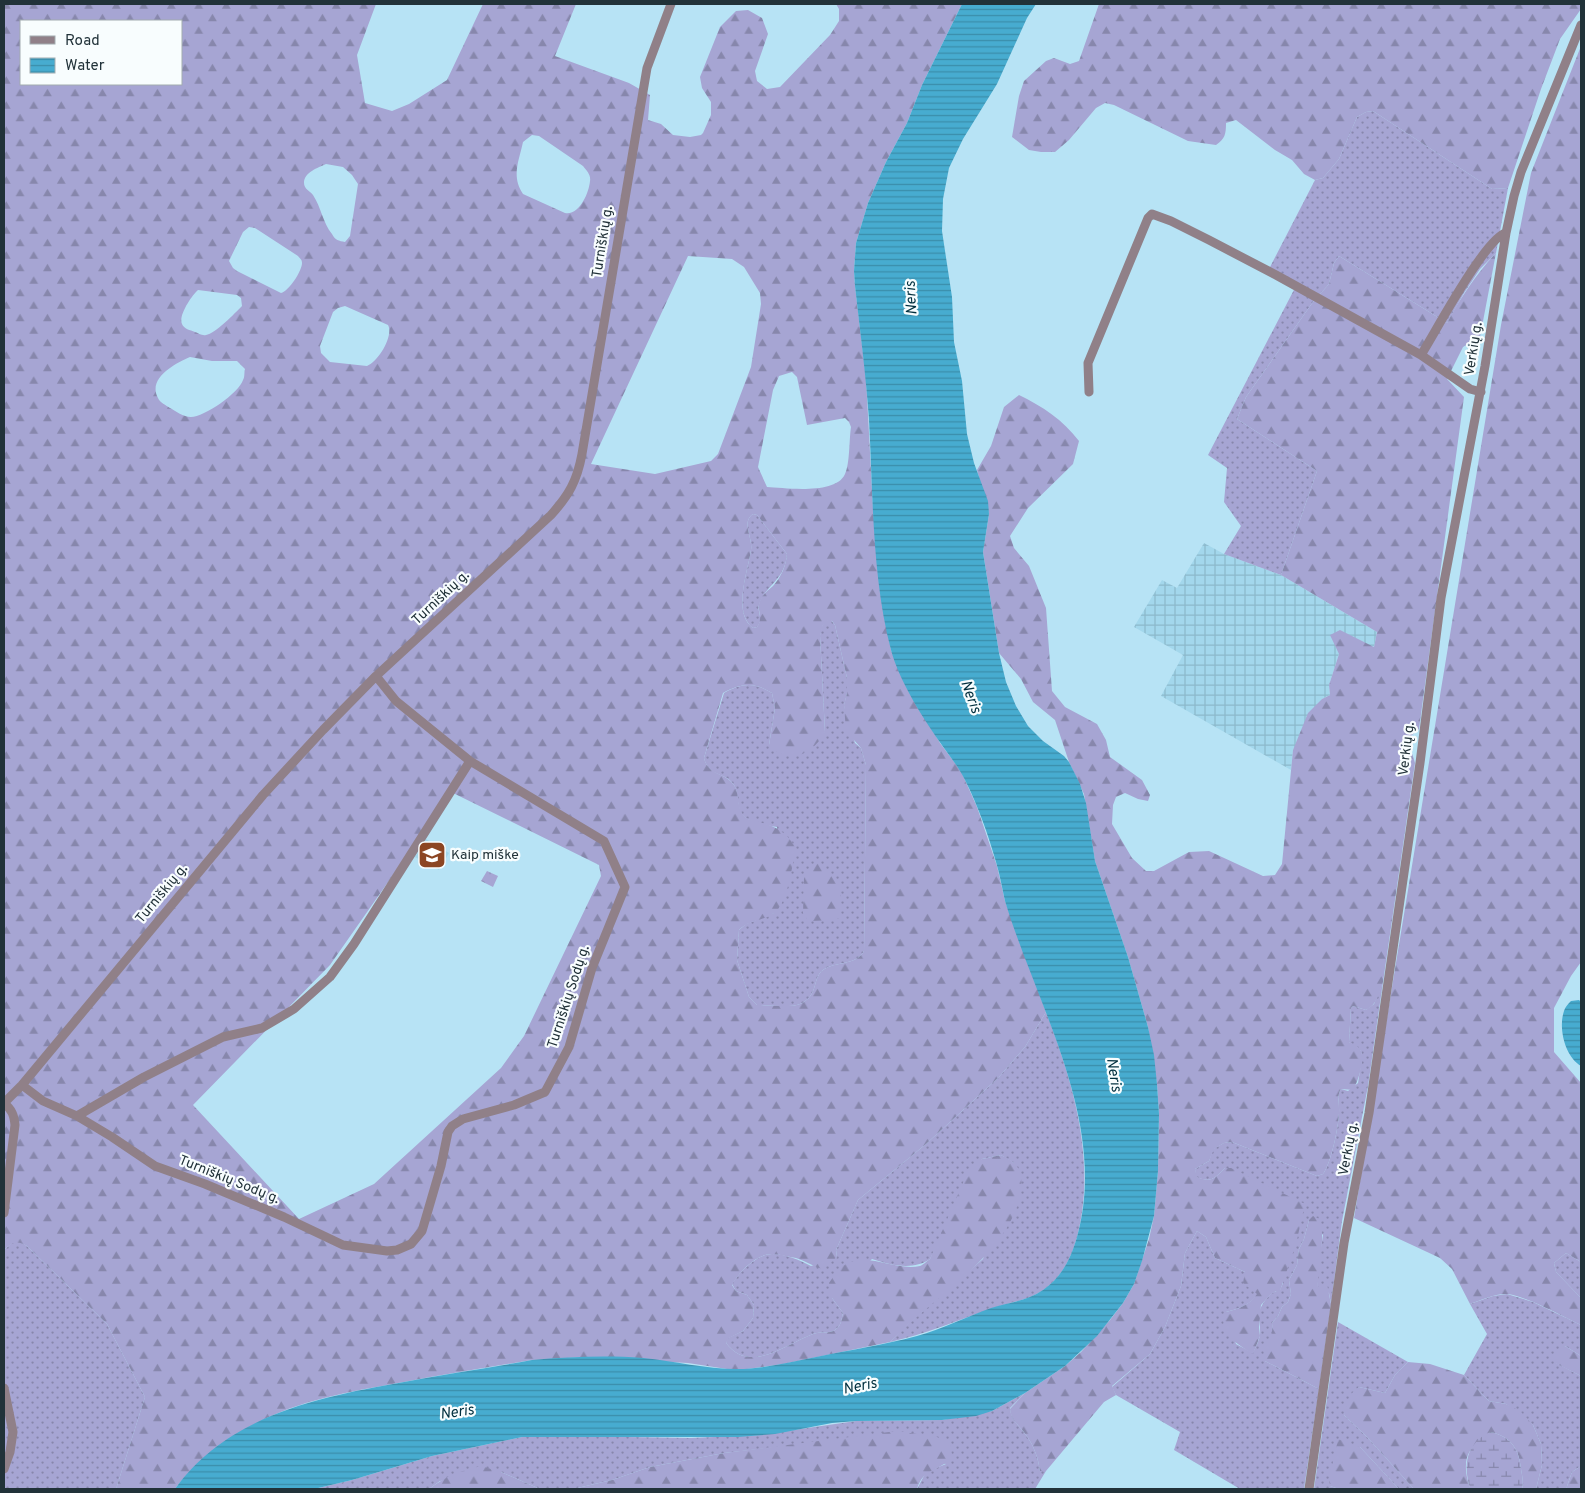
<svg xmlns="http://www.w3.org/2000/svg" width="1585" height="1493" viewBox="0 0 1585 1493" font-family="Overpass,sans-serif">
	<defs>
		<pattern id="industrial-grid" width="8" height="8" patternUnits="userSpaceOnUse" patternTransform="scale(1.25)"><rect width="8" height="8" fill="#a3d7ec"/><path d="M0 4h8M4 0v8" fill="none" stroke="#8cb9cb"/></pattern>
		<pattern id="grass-dots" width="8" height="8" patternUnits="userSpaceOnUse" patternTransform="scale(1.25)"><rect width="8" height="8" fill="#a6a5d3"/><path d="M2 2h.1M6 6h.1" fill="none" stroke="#8787ac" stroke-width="1.8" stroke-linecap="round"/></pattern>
		<pattern id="forest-firs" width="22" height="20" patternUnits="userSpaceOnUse" patternTransform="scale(1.25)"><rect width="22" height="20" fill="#a6a5d3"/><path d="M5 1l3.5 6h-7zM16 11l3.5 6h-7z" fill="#8787ac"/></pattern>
		<pattern id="wetland-marsh" width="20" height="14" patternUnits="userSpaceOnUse" patternTransform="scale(1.25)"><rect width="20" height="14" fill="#a6a5d3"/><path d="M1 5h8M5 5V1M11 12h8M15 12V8" fill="none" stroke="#8787ac"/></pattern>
		<pattern id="park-crowns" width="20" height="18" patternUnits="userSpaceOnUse" patternTransform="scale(1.25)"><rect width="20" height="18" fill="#a6a5d3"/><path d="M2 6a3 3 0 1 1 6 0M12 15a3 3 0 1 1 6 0" fill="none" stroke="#8787ac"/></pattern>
		<pattern id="water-rules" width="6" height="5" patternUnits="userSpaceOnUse" patternTransform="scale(1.25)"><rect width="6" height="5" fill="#47acd0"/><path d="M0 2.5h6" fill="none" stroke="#3b8daa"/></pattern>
	</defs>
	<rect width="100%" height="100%" fill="#b7e3f5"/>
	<path fill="#a3d7ec" d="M 426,839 L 449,853 L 439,870 L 415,857 Z"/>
	<path fill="url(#industrial-grid)" d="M 1204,543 L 1224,554 L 1281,575 L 1377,632 L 1374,647 L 1361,642 L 1339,654 L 1329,685 L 1330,695 L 1322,699 L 1293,750 L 1291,770 L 1161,696 L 1183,655 L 1134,627 L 1162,580 L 1177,588 Z"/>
	<path fill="url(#grass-dots)" d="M 1373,111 L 1492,189 L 1508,188 L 1496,253 L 1480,269 L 1464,293 L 1447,323 L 1339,256 L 1334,263 L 1329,284 L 1313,302 L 1246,397 L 1237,419 L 1317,471 L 1281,575 L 1224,554 L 1241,526 L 1224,502 L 1227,468 L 1208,455 L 1297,284 L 1269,269 L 1315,180 L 1323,178 L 1339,159 L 1357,117 L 1366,112 Z
		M 753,514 L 757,515 L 787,554 C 785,581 765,585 759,605 C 757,613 764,619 757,627 L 753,628 C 732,612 748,571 751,550 C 753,538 741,522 753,514 Z
		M 830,619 L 835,625 L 847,678 L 847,693 L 844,706 L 855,743 L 861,748 L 866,765 L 864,951 C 856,966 835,961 823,970 C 812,978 819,996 800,1004 C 791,1008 768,1005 757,1005 L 749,997 L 737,960 L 739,930 L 746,924 L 774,913 L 777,827 C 768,825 753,823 746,818 C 735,810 740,795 734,785 C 725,771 709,778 704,758 L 724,693 C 742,683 754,682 772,693 L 775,708 L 769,745 L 825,732 L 820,636 C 821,629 822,621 830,619 Z
		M 1383,982 L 1368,1086 L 1342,1221 L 1331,1304 L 1329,1293 L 1318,1287 L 1317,1273 L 1323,1235 L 1309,1220 L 1304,1239 L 1299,1249 L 1297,1265 L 1289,1280 L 1291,1294 L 1288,1302 L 1282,1307 L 1278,1316 L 1272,1323 L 1273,1333 L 1265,1361 L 1319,1389 L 1304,1489 L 1240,1489 L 1174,1450 L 1180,1432 L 1116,1395 L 1112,1387 L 1150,1354 L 1165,1327 L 1181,1286 L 1185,1253 L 1197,1231 L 1206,1237 L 1215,1258 L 1245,1272 L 1258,1294 C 1250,1305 1238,1309 1226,1312 L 1236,1344 L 1253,1353 C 1255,1348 1259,1341 1260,1335 C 1261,1318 1254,1314 1267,1298 C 1271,1293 1275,1291 1280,1290 L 1283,1283 L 1225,1168 C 1214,1179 1211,1183 1196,1177 L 1195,1169 L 1209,1161 L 1213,1149 L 1224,1143 L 1232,1142 L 1317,1176 L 1323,1174 C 1331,1164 1340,1122 1339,1108 C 1339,1100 1337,1095 1341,1089 L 1348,1091 L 1358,1083 L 1362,1058 L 1361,1051 L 1349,1042 L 1351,1008 L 1353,1006 L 1366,1010 L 1374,1004 Z
		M 1046,1012 C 1073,1082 1097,1161 1077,1237 C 1072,1256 1063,1275 1046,1288 C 1029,1301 1010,1302 990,1309 C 957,1321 925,1334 890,1342 L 902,1329 L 983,1259 L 1014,1163 L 1001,1155 L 982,1159 L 930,1259 C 913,1271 890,1265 872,1259 L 832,1298 L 843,1313 C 841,1320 842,1325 835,1330 C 829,1334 820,1331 813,1334 C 786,1344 750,1375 726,1343 L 728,1338 L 743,1331 L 753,1318 L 754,1305 L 747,1295 L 736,1291 L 732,1284 C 739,1272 757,1254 772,1254 C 786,1254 799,1260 811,1266 L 837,1257 L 836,1250 L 858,1200 L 926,1144 L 998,1078 L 1025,1047 Z
		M 18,1241 L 27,1246 L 107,1324 L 145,1397 L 116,1489 L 4,1489 L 4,1250 L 13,1242 Z
		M 1566,1253 L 1581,1262 L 1581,1298 L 1556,1272 L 1554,1263 Z
		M 1507,1294 L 1533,1302 L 1581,1325 L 1581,1356 L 1565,1346 L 1556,1363 L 1581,1376 L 1581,1466 L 1572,1472 L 1566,1489 L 1536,1489 L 1542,1465 L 1541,1444 L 1533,1425 L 1506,1404 L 1489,1401 L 1464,1375 L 1487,1334 L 1470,1304 L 1493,1296 Z
		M 1338,1322 L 1408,1362 L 1395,1375 L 1385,1393 L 1359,1387 L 1344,1415 L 1367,1437 L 1414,1489 L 1399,1489 L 1360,1447 L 1330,1486 L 1339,1489 L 1314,1489 Z
		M 1025,1393 L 1010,1408 C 1011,1421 1019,1425 1026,1435 C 1034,1446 1038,1457 1040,1471 L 1046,1471 L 1035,1489 L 917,1489 L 926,1472 L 946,1464 L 811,1443 L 724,1453 L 650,1467 L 612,1480 L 573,1489 L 540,1489 L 501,1472 L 440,1481 L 429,1489 L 314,1489 L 352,1480 L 432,1456 L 522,1437 L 565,1436 L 691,1438 L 759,1435 L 856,1421 L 942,1420 L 992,1411 Z"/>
	<path fill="url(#forest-firs)" fill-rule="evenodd" d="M 4,4 L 376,4 L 357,55 L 365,103 L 392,111 L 409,104 L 447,80 L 483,4 L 576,4 L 555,56 L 629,83 L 650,95 L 648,120 L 661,124 L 673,135 L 690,137 L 701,135 L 703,133 L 711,115 L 711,102 L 702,88 L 700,77 L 720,27 L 736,11 L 748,10 L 762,18 L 768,34 L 755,71 L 757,81 L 767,89 L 780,87 L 830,35 L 839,21 L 839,9 L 836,4 L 962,4 L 922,85 L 907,123 L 886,162 L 868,203 L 856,243 L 854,271 L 855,286 L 866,378 L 873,508 L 879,579 L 891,650 L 909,691 L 940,743 L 961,771 L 977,807 L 997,866 L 1005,901 L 1046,1012 L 1025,1047 L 998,1078 L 926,1144 L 858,1200 L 836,1250 L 837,1257 L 822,1269 C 813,1266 805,1261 796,1258 C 789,1257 779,1254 772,1254 C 756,1254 739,1272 732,1285 L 736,1291 L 747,1295 L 754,1305 L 753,1318 L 743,1331 L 729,1338 L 726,1343 C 750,1375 786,1344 813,1334 C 820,1331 829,1334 835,1330 C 842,1325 841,1320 843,1313 L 832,1298 L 829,1283 C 832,1279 835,1274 838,1270 C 862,1247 893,1272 920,1266 C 923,1265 927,1261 930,1259 L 969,1169 L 982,1159 L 1001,1155 C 1005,1157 1011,1160 1014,1163 C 1022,1171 1022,1181 1021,1191 C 1011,1254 930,1299 890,1342 L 783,1364 L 747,1369 L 727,1369 L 688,1363 L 585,1357 L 532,1360 C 489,1367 446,1374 404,1382 C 330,1395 269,1405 210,1454 C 197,1465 185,1475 175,1489 L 116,1489 L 145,1397 L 107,1324 L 27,1246 C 16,1240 13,1242 4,1250 ZM 21,21 L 181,21 L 181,84 L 21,84 ZM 532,135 L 539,136 L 583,166 C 587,171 591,175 590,181 C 589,193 579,216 565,213 L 523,194 C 511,176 519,161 523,142 ZM 326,164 L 343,167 L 352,175 L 358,184 L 350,236 L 345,242 C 339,241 335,240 332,234 C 323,223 321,207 313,195 C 310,191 304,189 304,183 C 304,172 318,168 326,164 ZM 249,227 L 255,228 L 298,256 C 300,259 302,259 302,263 C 302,271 289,291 281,293 L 237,271 L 233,268 L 229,261 L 243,232 ZM 688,256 L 732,259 L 744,267 L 760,293 L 761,304 L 751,367 L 718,454 L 711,461 L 655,474 L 591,464 ZM 198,290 L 237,295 L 241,298 L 242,306 C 235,313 215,334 206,335 C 202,336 198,333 195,332 C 190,330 184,329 182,324 C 178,316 192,295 198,290 ZM 345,306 L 388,325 C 394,336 378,362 367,366 L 330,362 L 321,353 L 320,346 L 333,312 L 338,308 ZM 190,357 L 212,361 L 237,361 L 245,369 C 244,372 245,377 243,380 C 239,393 204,417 191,417 C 183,417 176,411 170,408 C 166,405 160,403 158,398 C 147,378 176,363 190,357 ZM 792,372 L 797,377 L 807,425 L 845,418 L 849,422 L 851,427 C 849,440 850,464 845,474 C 836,495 786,488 767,487 L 758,467 L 773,390 L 779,376 ZM 753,514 L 757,515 L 787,554 C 786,566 781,577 773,586 C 768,590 762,595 760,601 C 756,610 764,618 757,627 L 753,628 C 732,613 748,571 751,550 C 753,538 741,522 753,514 ZM 828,620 L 832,621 L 835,625 L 847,678 L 847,693 L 844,705 L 846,731 L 861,748 L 866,765 L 864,951 C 856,966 835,961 823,970 C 812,978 819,996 800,1004 C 791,1008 768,1005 757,1005 L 749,997 L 737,960 L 739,930 C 749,920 763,921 774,913 C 788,903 792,865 796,848 C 786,832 777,827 759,822 C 755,821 749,820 745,817 C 736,808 740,794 734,785 C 724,771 709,777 704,758 L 723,693 C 742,683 754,682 772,693 L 775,708 L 769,745 C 789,766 813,754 825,732 L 820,636 L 823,625 ZM 451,792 L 599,865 L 601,876 L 524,1036 L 501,1068 L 374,1184 L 299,1219 L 193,1105 L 330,965 Z
		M 1099,4 L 1581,4 L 1581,9 L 1560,39 L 1541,89 L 1508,188 L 1492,189 L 1373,111 L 1366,112 L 1357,117 L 1339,159 L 1323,178 L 1315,180 L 1304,174 L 1292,160 L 1275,150 L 1236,120 L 1226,123 C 1226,134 1225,139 1216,145 L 1188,141 L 1114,105 L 1105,103 L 1096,108 L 1069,140 L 1055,152 L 1041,152 L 1029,150 L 1012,137 L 1019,96 L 1024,81 L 1046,61 L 1054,58 L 1070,64 L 1079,61 Z
		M 1581,46 L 1581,962 L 1571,976 L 1554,1008 L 1554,1052 L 1581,1083 L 1581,1262 L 1566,1253 L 1554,1263 L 1556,1272 L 1581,1298 L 1581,1325 C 1562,1316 1528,1297 1508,1294 C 1496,1293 1481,1300 1470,1304 L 1452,1269 L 1440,1258 L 1354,1218 L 1501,325 L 1531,173 Z
		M 1496,253 L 1480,337 L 1463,347 L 1447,379 L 1464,397 L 1419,729 L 1411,736 L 1405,736 L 1404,744 L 1412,753 L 1415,763 L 1383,982 C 1379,993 1377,1005 1366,1010 L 1353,1006 L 1351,1008 L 1349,1042 C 1353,1044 1359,1046 1361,1051 C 1365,1060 1358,1082 1353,1090 L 1341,1089 C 1337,1095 1339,1100 1339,1108 C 1340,1122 1331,1164 1323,1174 L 1317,1176 L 1232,1142 L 1224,1143 L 1214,1149 L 1209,1161 L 1195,1169 L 1197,1177 C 1211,1183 1214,1179 1225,1168 L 1231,1168 L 1305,1204 L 1296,1244 L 1280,1291 L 1276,1291 L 1270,1295 L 1261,1305 L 1259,1327 L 1260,1336 L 1253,1354 C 1238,1345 1216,1332 1226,1312 C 1238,1309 1250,1305 1257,1294 L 1243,1283 L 1245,1272 L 1215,1258 L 1206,1237 L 1197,1231 L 1185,1253 L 1181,1286 L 1165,1327 L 1150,1354 L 1112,1386 L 1116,1395 L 1104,1402 L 1046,1471 L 1040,1471 C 1038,1457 1034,1446 1026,1435 C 1019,1425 1011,1421 1010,1409 L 1025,1393 L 1065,1366 L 1081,1352 L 1110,1320 L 1123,1303 L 1134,1284 L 1149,1239 L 1154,1216 L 1158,1171 L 1159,1114 L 1157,1084 L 1148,1027 L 1128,957 L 1095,861 L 1084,794 L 1069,762 L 1055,720 L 1033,702 L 1021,679 L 999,653 L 983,552 L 989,514 L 977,470 L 991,446 L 1004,407 L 1019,395 C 1042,406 1063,420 1079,441 L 1073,464 L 1028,508 L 1010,536 L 1014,548 L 1029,566 L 1046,608 L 1052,691 L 1065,707 L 1097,724 L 1106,740 L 1110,757 L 1142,780 L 1150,795 L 1148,801 L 1138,799 L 1125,793 L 1116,797 L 1113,805 L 1112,824 L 1132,858 L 1146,871 L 1154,871 L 1189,852 L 1209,851 L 1263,876 L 1275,875 L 1282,864 L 1293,750 L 1308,713 L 1322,699 L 1330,695 L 1329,685 L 1339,654 L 1330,635 L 1340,630 L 1374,647 L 1377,632 L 1281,575 L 1317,471 L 1237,419 L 1246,397 L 1313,302 L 1329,284 L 1334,263 L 1339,256 L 1447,323 C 1461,297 1476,274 1496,253 Z
		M 818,862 C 828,867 829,877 841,884 L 841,913 L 839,918 L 835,920 L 811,921 L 807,919 L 803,913 L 804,878 L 813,865 Z
		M 1313,1216 L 1319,1219 C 1327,1241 1317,1264 1318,1287 L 1327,1284 L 1331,1304 L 1319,1389 L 1265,1361 L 1263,1347 C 1271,1339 1273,1334 1272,1323 L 1278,1316 L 1282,1307 L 1288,1302 L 1291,1294 L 1289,1280 L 1297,1265 L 1299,1249 L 1304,1239 L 1309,1220 Z
		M 1565,1346 L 1581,1356 L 1581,1376 L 1555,1363 L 1555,1352 Z
		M 1408,1362 L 1430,1364 L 1464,1375 L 1489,1401 L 1506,1404 L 1520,1411 L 1533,1425 L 1541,1444 L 1542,1465 L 1536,1489 L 1522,1489 C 1524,1482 1522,1476 1521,1469 C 1519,1449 1511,1436 1490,1432 C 1484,1438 1475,1444 1470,1451 C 1463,1461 1466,1479 1471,1489 L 1414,1489 L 1367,1437 L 1344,1415 C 1347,1404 1348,1394 1359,1387 L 1385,1393 L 1395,1375 Z
		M 897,1431 L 937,1437 L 950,1444 L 952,1456 C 940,1473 924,1466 917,1489 L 573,1489 L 612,1480 L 650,1467 L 724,1453 Z
		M 1338,1439 L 1360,1447 L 1399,1489 L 1339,1489 L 1330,1486 L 1329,1480 Z
		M 481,1466 L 501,1472 L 540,1489 L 429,1489 C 446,1476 460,1471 481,1466 Z
		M 1581,1466 L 1581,1489 L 1566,1489 L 1572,1472 Z"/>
	<path fill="url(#wetland-marsh)" d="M 1490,1432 C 1511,1436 1519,1449 1521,1469 C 1522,1476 1524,1482 1522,1489 L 1470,1488 C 1463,1464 1466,1444 1490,1432 Z"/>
	<path fill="url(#park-crowns)" d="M 487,871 L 498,876 L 493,887 L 481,881 Z"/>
	<path fill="url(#water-rules)" d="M 962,4 L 1036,4 L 1027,18 L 997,84 L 963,139 L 949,168 L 943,199 L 942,231 L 952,297 L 954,342 L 962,381 L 967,434 L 974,463 L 988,501 L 989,514 L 983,552 L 999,653 L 1006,682 L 1016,706 L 1028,726 L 1043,741 L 1064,756 L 1069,762 L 1080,784 L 1086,803 L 1095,861 L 1128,957 L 1148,1027 L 1154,1055 L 1157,1084 L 1159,1114 L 1158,1171 L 1154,1216 L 1142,1261 L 1134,1284 L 1123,1303 L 1097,1336 L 1065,1366 L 1025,1393 L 992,1411 L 976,1416 L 942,1420 L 856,1421 L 832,1423 L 775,1434 L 738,1437 L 522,1437 L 432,1456 L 352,1480 L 314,1489 L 175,1489 C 228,1415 319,1397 404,1382 C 446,1374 489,1368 532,1360 C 568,1357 606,1355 643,1358 C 674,1361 706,1369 737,1369 C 764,1369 790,1362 816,1357 C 849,1350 884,1345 917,1336 C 942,1329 966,1317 991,1308 C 1010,1302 1027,1301 1043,1290 C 1062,1277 1071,1258 1077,1237 C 1109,1123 1037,1007 1005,901 C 1002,888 1000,875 996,862 C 988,834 978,806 965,780 C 958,766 948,754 939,741 C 921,715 899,680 891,650 C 872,578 873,495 869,420 C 866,375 860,331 855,286 L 854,271 L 856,243 L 868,203 L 886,162 L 907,123 L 922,85 Z
		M 1579,1000 L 1581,1002 L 1581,1066 C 1565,1057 1558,1028 1564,1011 C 1565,1007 1568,1004 1571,1001 Z"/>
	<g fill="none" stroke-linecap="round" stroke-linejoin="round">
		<path stroke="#908088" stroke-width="9" d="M 1421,355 C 1435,333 1486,237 1506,233
			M 1089,392 L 1088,363 L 1148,218 L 1152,214 L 1171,221 L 1209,240 L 1276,275 L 1421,355 L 1470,389 L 1481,392
			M 22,1085 L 43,1101 L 77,1116 L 112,1137 L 155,1166 L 205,1184 L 284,1217 L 343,1245 L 387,1251 L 397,1250 L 411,1244 L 422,1231 L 441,1166 L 448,1132 L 452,1126 L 463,1119 L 514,1105 L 545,1092 L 569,1047 L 592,968 L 625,887 L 604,841 L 470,761 L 396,701 L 376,676
			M 4,1103 L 22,1085 L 263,795 L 323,730 L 376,676 L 551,515 C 569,495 577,481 582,454 L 647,68 L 671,4
			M 77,1116 L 144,1077 L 223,1037 L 262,1028 L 294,1009 L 330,977 L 354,944 L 470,761
			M 4,1213 L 15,1125 C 14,1115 12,1110 4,1103
			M 4,1388 L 13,1432 L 10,1452 L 4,1469
			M 1309,1489 L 1344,1243 L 1369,1113 L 1420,763 L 1441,598 L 1485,366 L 1506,233 L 1514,196 L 1521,172 L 1581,25"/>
	</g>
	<defs>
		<symbol id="school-square" viewBox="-11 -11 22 22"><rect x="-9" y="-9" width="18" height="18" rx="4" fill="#8c4522" stroke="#f8fdfe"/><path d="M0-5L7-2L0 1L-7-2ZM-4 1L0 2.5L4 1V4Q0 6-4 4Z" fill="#fff"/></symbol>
	</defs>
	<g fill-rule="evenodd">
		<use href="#school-square" x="416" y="839" width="32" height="32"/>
	</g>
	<g text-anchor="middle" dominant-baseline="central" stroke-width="4.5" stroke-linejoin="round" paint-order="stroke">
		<g font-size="14" fill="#213239" stroke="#f8fdfe">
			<text transform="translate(603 242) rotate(-81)">Turniškių g.</text>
			<text transform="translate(1474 349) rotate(-81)">Verkių g.</text>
			<text transform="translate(441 598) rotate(-43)">Turniškių g.</text>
			<text transform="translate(1407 749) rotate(-83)">Verkių g.</text>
			<text transform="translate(162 894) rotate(-50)">Turniškių g.</text>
			<text transform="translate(569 997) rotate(-72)">Turniškių Sodų g.</text>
			<text transform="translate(1349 1149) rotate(-79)">Verkių g.</text>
			<text transform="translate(229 1180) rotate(22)">Turniškių Sodų g.</text>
		</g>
		<g font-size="14" fill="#213239" stroke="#f8fdfe" text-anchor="start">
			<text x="451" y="855">Kaip miške</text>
		</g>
		<g font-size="15" font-style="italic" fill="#002f3e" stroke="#f8fdfe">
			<text transform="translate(912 298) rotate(-93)">Neris</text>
			<text transform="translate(970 697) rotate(70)">Neris</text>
			<text transform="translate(1113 1075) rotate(81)">Neris</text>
			<text transform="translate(860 1387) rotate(-11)">Neris</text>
			<text transform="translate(457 1413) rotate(-8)">Neris</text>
		</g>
	</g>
	<rect width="1585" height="1493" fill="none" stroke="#213239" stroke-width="10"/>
	<rect x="20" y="20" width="162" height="65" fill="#f8fdfe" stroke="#a2acaf"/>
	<rect x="30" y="36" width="25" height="8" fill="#908088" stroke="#a2acaf"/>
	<text x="65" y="45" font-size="15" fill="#213239">Road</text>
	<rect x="30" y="58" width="25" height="15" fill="url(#water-rules)" stroke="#a2acaf"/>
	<text x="65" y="70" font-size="15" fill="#213239">Water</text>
</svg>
